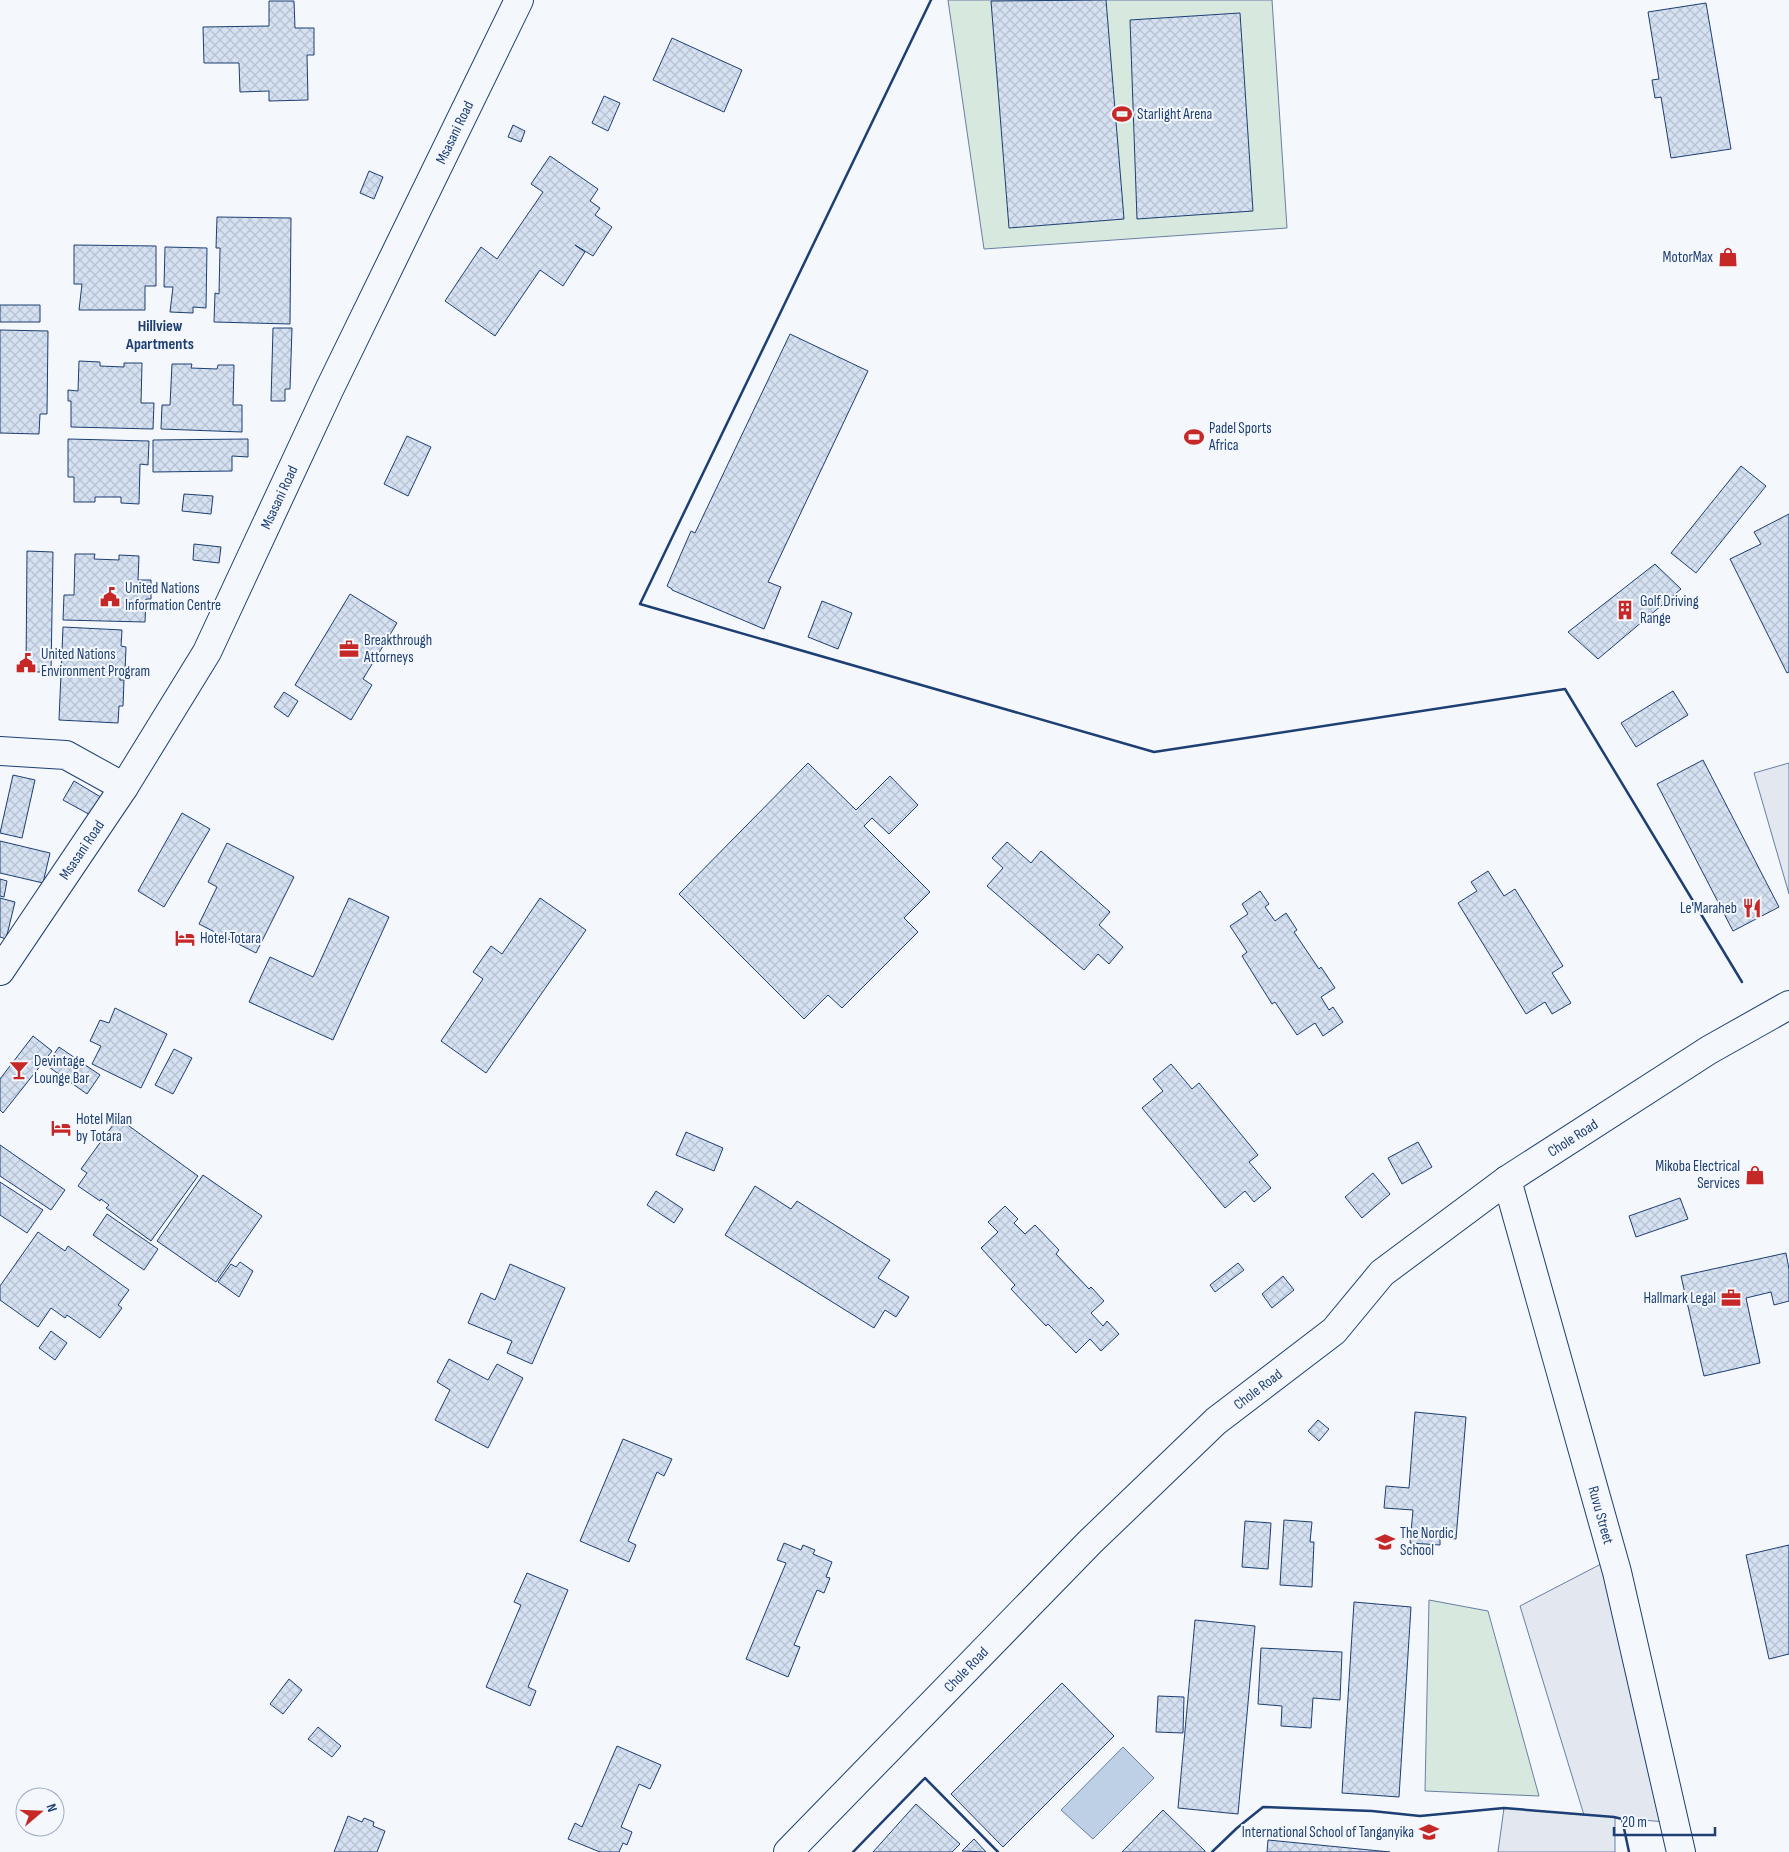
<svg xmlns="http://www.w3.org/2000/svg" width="1789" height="1852" viewBox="0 0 1789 1852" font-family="'Sofia Sans Condensed',sans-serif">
	<defs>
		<pattern id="building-cross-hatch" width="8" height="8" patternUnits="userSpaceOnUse" patternTransform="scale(1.25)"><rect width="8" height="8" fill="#d5e0f0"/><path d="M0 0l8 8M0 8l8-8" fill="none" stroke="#b6c1d1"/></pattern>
	</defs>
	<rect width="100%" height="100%" fill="#f4f7fb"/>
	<path fill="#d7e8df" stroke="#687fa3" d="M 948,0 L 1272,0 L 1287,228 L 984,249 Z
		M 1429,1600 L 1488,1611 L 1539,1796 L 1425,1791 Z"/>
	<path fill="#e3e8f0" stroke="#687fa3" d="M 1789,763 L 1789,894 L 1754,773 Z
		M 1603,1563 L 1667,1822 L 1615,1818 L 1615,1852 L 1498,1852 L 1504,1808 L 1584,1815 L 1520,1606 Z"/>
	<path fill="#bed0e5" stroke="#687fa3" d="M 1123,1747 L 1154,1778 L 1093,1839 L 1061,1810 Z"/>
	<path fill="url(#building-cross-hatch)" stroke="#1d3f73" d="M 1106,0 L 1124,219 L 1009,228 L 991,1 Z
		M 269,1 L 294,1 L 295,28 L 314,28 L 314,55 L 307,55 L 308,100 L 269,101 L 269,91 L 240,92 L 239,63 L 204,63 L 203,27 L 269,26 Z
		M 1706,3 L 1731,149 L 1671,158 L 1661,97 L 1655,98 L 1652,80 L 1659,79 L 1648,12 Z
		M 1240,13 L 1253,211 L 1137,219 L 1130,20 Z
		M 672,38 L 742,70 L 724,112 L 653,80 Z
		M 604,96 L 620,103 L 608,131 L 592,123 Z
		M 513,125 L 525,131 L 521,142 L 508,137 Z
		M 550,156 L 598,189 L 590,201 L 600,208 L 595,215 L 612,227 L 593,256 L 575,245 L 585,252 L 563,286 L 540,270 L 495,336 L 445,301 L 481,247 L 497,259 L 543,192 L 531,184 Z
		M 369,171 L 383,177 L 374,199 L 360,193 Z
		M 217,217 L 291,218 L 290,324 L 214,322 L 215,293 L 219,294 L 220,248 L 216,248 Z
		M 74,245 L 156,246 L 156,286 L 145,286 L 145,310 L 79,310 L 82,284 L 74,284 Z
		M 165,247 L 207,248 L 206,308 L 193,307 L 193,313 L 170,312 L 173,287 L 164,287 Z
		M 0,305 L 40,305 L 40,322 L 0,322 Z
		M 273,328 L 292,328 L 290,389 L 285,389 L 285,401 L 271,401 Z
		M 0,330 L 48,331 L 47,414 L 40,414 L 39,434 L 0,433 Z
		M 790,334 L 868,371 L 768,582 L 781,587 L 764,629 L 672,590 L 672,589 L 667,586 L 691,531 L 695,533 Z
		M 79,361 L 100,362 L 100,366 L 124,367 L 124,363 L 142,363 L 141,403 L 154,403 L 153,429 L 71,427 L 71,401 L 68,401 L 68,390 L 78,391 Z
		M 172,364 L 192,364 L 191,368 L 217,369 L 218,365 L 234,365 L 233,405 L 242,405 L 242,432 L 161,429 L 162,405 L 170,405 Z
		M 407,436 L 431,447 L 408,496 L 384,484 Z
		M 68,439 L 149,441 L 148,465 L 140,464 L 139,504 L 121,503 L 121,497 L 95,497 L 95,502 L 74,502 L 74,477 L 68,477 Z
		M 248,439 L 248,457 L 232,456 L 232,471 L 153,472 L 153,440 Z
		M 1741,466 L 1766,486 L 1696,573 L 1671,553 Z
		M 184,494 L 213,496 L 211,514 L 182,511 Z
		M 1789,514 L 1789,672 L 1787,673 L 1730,559 L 1761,544 L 1754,532 Z
		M 194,544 L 221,547 L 219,563 L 193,560 Z
		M 27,551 L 53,552 L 51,672 L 26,672 Z
		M 75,554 L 95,554 L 94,559 L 119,560 L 119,555 L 139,556 L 138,580 L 151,580 L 151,599 L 146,599 L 145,622 L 63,620 L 64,595 L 74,595 Z
		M 1655,564 L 1681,589 L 1598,659 L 1568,632 Z
		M 350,594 L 397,623 L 363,679 L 372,685 L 351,720 L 295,685 Z
		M 822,601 L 852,613 L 838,649 L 808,637 Z
		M 63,627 L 122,630 L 121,646 L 126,647 L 125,672 L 120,672 L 120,680 L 124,680 L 123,706 L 119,706 L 118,723 L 59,720 Z
		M 1673,691 L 1688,715 L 1636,747 L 1621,723 Z
		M 284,692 L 298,701 L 288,717 L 274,707 Z
		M 1703,760 L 1779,907 L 1733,931 L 1657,784 Z
		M 808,763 L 856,810 L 890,776 L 918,805 L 889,834 L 872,818 L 864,826 L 930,892 L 904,918 L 918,932 L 842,1008 L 828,995 L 804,1019 L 679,894 Z
		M 13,775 L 35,780 L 22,838 L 0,833 Z
		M 74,781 L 104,799 L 94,817 L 63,800 Z
		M 182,813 L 210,829 L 164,907 L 138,891 Z
		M 0,841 L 50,853 L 43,883 L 0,873 Z
		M 1007,842 L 1031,863 L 1041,851 L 1110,912 L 1099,925 L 1123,947 L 1109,964 L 1098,954 L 1084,970 L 987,886 L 1003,868 L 992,858 Z
		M 227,843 L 294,877 L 256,953 L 199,924 L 217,887 L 208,882 Z
		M 1488,871 L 1504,896 L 1515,889 L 1563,966 L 1552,973 L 1571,1003 L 1552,1014 L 1545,1002 L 1526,1014 L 1458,903 L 1477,891 L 1471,882 Z
		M 0,879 L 7,881 L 4,897 L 0,896 Z
		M 1260,891 L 1269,904 L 1265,907 L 1275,921 L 1286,913 L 1297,930 L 1294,932 L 1319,969 L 1321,967 L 1335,988 L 1321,997 L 1329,1010 L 1333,1007 L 1343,1022 L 1323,1036 L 1315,1023 L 1297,1035 L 1275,1002 L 1272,1004 L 1242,956 L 1247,952 L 1230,926 L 1248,914 L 1242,904 Z
		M 0,898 L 15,902 L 6,939 L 0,937 Z
		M 349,898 L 389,917 L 333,1040 L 249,1002 L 270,957 L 313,977 Z
		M 540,898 L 586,930 L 486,1073 L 441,1041 L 483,979 L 473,972 L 491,946 L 502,954 Z
		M 115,1008 L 167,1034 L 141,1088 L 92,1064 L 101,1046 L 90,1041 L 100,1020 L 109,1023 Z
		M 33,1036 L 52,1051 L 3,1113 L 0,1110 L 0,1079 Z
		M 59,1047 L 100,1075 L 87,1094 L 46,1065 Z
		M 174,1049 L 192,1058 L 173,1094 L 155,1085 Z
		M 1171,1064 L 1192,1089 L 1199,1083 L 1258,1155 L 1249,1162 L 1271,1188 L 1254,1202 L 1245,1191 L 1225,1208 L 1142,1108 L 1163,1091 L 1153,1079 Z
		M 118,1118 L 198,1176 L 151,1241 L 106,1208 L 109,1205 L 101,1199 L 100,1201 L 78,1186 L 87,1173 L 81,1169 Z
		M 686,1132 L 723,1148 L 714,1171 L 676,1155 Z
		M 1418,1142 L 1432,1167 L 1402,1184 L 1388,1158 Z
		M 0,1145 L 65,1190 L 51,1210 L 0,1176 Z
		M 1373,1173 L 1390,1194 L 1362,1218 L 1345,1197 Z
		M 203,1175 L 262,1216 L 216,1282 L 157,1241 Z
		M 0,1182 L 43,1210 L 27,1233 L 0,1215 Z
		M 755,1186 L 791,1209 L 797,1201 L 890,1260 L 878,1278 L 909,1297 L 896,1317 L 885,1310 L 874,1328 L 725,1235 Z
		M 656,1191 L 683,1209 L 674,1223 L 647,1205 Z
		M 1680,1198 L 1688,1219 L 1636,1237 L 1629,1216 Z
		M 1005,1206 L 1018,1219 L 1014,1223 L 1025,1234 L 1035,1225 L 1059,1250 L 1056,1254 L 1089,1289 L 1091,1287 L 1104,1301 L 1091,1313 L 1103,1326 L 1107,1321 L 1119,1334 L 1101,1351 L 1090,1339 L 1076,1353 L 1048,1324 L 1046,1326 L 1011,1289 L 1015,1285 L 981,1248 L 998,1232 L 988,1222 Z
		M 107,1214 L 158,1249 L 144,1270 L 93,1235 Z
		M 38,1232 L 65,1251 L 68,1246 L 129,1290 L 118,1305 L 122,1308 L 100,1338 L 67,1315 L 65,1318 L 51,1308 L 38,1327 L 0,1300 L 0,1286 Z
		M 1786,1253 L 1789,1269 L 1789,1301 L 1774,1305 L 1771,1292 L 1746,1298 L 1760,1363 L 1704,1376 L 1681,1276 Z
		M 240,1262 L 253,1271 L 239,1297 L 218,1282 L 231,1264 L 236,1267 Z
		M 1238,1263 L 1244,1270 L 1215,1292 L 1210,1285 Z
		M 510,1264 L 565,1288 L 532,1364 L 507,1353 L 512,1341 L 468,1323 L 481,1293 L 495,1300 Z
		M 1283,1276 L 1294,1290 L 1272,1308 L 1262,1294 Z
		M 51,1331 L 67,1343 L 55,1360 L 39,1348 Z
		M 449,1359 L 488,1380 L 497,1364 L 523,1378 L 488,1448 L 435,1420 L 450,1390 L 437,1382 Z
		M 1415,1412 L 1466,1417 L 1456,1539 L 1440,1537 L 1440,1545 L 1410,1543 L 1413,1510 L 1384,1508 L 1386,1486 L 1409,1488 Z
		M 1318,1420 L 1329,1429 L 1319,1441 L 1308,1431 Z
		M 623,1439 L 672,1459 L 664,1476 L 657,1472 L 628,1541 L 636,1545 L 629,1562 L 580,1541 Z
		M 1284,1520 L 1312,1522 L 1310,1542 L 1314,1542 L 1312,1587 L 1280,1585 Z
		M 1245,1521 L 1271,1523 L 1268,1569 L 1242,1567 Z
		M 784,1543 L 801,1550 L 803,1545 L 815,1550 L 813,1554 L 832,1562 L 826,1577 L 830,1578 L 824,1593 L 817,1590 L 794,1645 L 800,1647 L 788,1677 L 746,1659 L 786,1563 L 777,1560 Z
		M 1789,1545 L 1789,1654 L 1769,1659 L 1746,1555 Z
		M 527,1573 L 568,1590 L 528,1687 L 536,1691 L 530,1706 L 486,1687 L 521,1605 L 514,1602 Z
		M 1354,1602 L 1411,1607 L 1399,1797 L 1342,1793 Z
		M 1195,1620 L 1255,1626 L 1238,1814 L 1178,1808 Z
		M 1261,1648 L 1342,1652 L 1340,1700 L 1313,1698 L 1311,1728 L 1281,1726 L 1282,1706 L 1258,1704 Z
		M 289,1679 L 302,1690 L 283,1714 L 270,1704 Z
		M 1062,1683 L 1114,1736 L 1003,1847 L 951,1794 Z
		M 1158,1696 L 1184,1697 L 1183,1733 L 1156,1732 Z
		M 318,1727 L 341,1746 L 332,1757 L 308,1739 Z
		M 617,1746 L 661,1765 L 650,1789 L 639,1784 L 621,1827 L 632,1832 L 627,1845 L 623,1843 L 619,1852 L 600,1852 L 568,1839 L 575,1823 L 582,1827 Z
		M 916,1804 L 960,1844 L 952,1852 L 873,1852 Z
		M 1163,1810 L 1205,1851 L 1205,1852 L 1122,1852 Z
		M 348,1816 L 362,1822 L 364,1818 L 374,1822 L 373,1826 L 385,1831 L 377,1852 L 334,1852 Z
		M 974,1839 L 986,1852 L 962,1851 Z
		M 1268,1840 L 1390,1852 L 1267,1852 Z"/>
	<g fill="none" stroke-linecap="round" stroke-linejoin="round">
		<defs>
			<g id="minor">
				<path d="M 0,751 L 66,755 L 124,787"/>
				<path id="s1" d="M 0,971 L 124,787 L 207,652 L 329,390 L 519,0"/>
				<path id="s2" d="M 1507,1180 L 1617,1572 L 1681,1852"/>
				<path id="s3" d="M 788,1852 L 1090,1542 L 1216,1421 L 1334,1331 L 1382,1273 L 1507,1180 L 1709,1050 L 1789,1005"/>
			</g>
		</defs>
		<use href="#minor" stroke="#1d3f73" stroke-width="30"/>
		<use href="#minor" stroke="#f4f7fb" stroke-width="28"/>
		<path stroke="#1d3f73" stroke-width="2.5" d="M 931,0 L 640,604 L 1154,752 L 1565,689 L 1742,982
			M 853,1852 L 925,1778 L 998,1852
			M 1212,1852 L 1237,1828 L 1263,1807 L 1372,1811 L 1420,1816 L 1504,1808 L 1614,1817 L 1622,1819 L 1629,1852"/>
	</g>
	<defs>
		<symbol id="stadium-bare" viewBox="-9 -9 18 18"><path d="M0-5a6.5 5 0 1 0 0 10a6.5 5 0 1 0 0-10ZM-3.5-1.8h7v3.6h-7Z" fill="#c62828" stroke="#f4f7fb" stroke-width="2.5" paint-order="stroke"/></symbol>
		<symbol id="shop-bare" viewBox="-9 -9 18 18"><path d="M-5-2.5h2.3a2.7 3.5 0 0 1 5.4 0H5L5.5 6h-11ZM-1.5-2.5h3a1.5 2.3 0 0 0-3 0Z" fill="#c62828" stroke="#f4f7fb" stroke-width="2.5" paint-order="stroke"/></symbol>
		<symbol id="civic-bare" viewBox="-9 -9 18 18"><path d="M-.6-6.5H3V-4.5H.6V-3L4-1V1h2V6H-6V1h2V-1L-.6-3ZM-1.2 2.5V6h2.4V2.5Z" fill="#c62828" stroke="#f4f7fb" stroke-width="2.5" paint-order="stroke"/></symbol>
		<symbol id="building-bare" viewBox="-9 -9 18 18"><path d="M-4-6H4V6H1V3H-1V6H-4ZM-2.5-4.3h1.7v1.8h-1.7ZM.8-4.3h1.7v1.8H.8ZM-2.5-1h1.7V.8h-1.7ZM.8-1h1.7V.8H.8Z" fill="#c62828" stroke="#f4f7fb" stroke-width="2.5" paint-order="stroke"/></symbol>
		<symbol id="office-bare" viewBox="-9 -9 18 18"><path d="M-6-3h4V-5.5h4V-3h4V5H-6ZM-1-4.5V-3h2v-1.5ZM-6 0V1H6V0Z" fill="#c62828" stroke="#f4f7fb" stroke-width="2.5" paint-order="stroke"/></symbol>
		<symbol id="restaurant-bare" viewBox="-9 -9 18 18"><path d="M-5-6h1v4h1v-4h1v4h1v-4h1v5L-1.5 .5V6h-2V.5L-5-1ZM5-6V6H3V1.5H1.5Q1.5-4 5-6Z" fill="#c62828" stroke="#f4f7fb" stroke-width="2.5" paint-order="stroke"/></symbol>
		<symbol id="hotel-bare" viewBox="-9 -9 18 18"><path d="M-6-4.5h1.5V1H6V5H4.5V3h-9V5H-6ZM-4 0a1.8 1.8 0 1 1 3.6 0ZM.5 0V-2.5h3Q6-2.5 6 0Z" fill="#c62828" stroke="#f4f7fb" stroke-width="2.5" paint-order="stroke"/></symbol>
		<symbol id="bar-bare" viewBox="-9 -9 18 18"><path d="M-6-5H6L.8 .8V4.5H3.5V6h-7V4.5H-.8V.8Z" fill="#c62828" stroke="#f4f7fb" stroke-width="2.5" paint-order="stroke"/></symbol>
		<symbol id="school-bare" viewBox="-9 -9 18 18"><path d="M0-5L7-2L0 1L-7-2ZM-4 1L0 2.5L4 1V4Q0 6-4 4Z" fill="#c62828" stroke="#f4f7fb" stroke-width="2.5" paint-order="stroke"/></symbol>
	</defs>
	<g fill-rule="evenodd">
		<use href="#stadium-bare" x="1108" y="100" width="28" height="28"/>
		<use href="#shop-bare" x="1714" y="243" width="28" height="28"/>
		<use href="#stadium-bare" x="1180" y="423" width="28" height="28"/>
		<use href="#civic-bare" x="96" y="583" width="28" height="28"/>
		<use href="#building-bare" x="1611" y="596" width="28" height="28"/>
		<use href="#office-bare" x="335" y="635" width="28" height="28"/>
		<use href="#civic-bare" x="12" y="649" width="28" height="28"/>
		<use href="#restaurant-bare" x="1738" y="894" width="28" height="28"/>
		<use href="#hotel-bare" x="171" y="924" width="28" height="28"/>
		<use href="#bar-bare" x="5" y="1056" width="28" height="28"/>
		<use href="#hotel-bare" x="47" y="1114" width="28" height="28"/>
		<use href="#shop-bare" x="1741" y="1161" width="28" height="28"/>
		<use href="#office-bare" x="1717" y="1284" width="28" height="28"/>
		<use href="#school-bare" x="1371" y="1528" width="28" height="28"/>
		<use href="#school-bare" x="1415" y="1818" width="28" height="28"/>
	</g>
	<g text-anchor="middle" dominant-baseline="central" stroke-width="4" stroke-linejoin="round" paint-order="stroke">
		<g font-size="15" fill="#1d3f73" stroke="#f4f7fb" text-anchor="start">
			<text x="1137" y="114">Starlight Arena</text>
			<text x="1713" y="257" text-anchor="end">MotorMax</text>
			<text x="1209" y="428">Padel Sports<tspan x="1209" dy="17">Africa</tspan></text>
			<text x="125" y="588">United Nations<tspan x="125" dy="17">Information Centre</tspan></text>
			<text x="1640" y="601">Golf Driving<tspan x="1640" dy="17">Range</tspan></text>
			<text x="364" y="640">Breakthrough<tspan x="364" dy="17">Attorneys</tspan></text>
			<text x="41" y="654">United Nations<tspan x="41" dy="17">Environment Program</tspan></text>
			<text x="1737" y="908" text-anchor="end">Le'Maraheb</text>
			<text x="200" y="938">Hotel Totara</text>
			<text x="34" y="1061">Devintage<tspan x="34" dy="17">Lounge Bar</tspan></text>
			<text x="76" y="1119">Hotel Milan<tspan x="76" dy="17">by Totara</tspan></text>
			<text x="1740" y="1166" text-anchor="end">Mikoba Electrical<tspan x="1740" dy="17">Services</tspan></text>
			<text x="1716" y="1298" text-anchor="end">Hallmark Legal</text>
			<text x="1400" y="1533">The Nordic<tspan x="1400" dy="17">School</tspan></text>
			<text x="1414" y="1832" text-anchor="end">International School of Tanganyika</text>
		</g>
		<g font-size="15" fill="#1d3f73" stroke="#f4f7fb">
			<text stroke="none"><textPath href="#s1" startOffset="956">Msasani Road</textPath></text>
			<text stroke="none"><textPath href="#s1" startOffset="551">Msasani Road</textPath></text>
			<text stroke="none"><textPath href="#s1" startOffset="146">Msasani Road</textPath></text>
			<text stroke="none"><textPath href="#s3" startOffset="1065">Chole Road</textPath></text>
			<text stroke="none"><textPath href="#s3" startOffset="660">Chole Road</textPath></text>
			<text stroke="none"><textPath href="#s2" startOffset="348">Ruvu Street</textPath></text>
			<text stroke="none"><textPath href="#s3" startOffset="255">Chole Road</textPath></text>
		</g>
		<g font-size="16" font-weight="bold" fill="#1d3f73" stroke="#f4f7fb">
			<text x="160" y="326">Hillview<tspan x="160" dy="18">Apartments</tspan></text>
		</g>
	</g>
	<g transform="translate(40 1812) rotate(71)"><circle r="24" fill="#f4f7fb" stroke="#9eadc5"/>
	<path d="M0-4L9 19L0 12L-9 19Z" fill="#c62828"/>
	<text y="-8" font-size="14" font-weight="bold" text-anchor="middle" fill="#1d3f73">N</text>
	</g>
	<path d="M1614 1827v8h101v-8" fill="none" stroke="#1d3f73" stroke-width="2.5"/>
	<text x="1622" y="1827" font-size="15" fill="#1d3f73" stroke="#f4f7fb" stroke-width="4" paint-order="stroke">20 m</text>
</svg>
